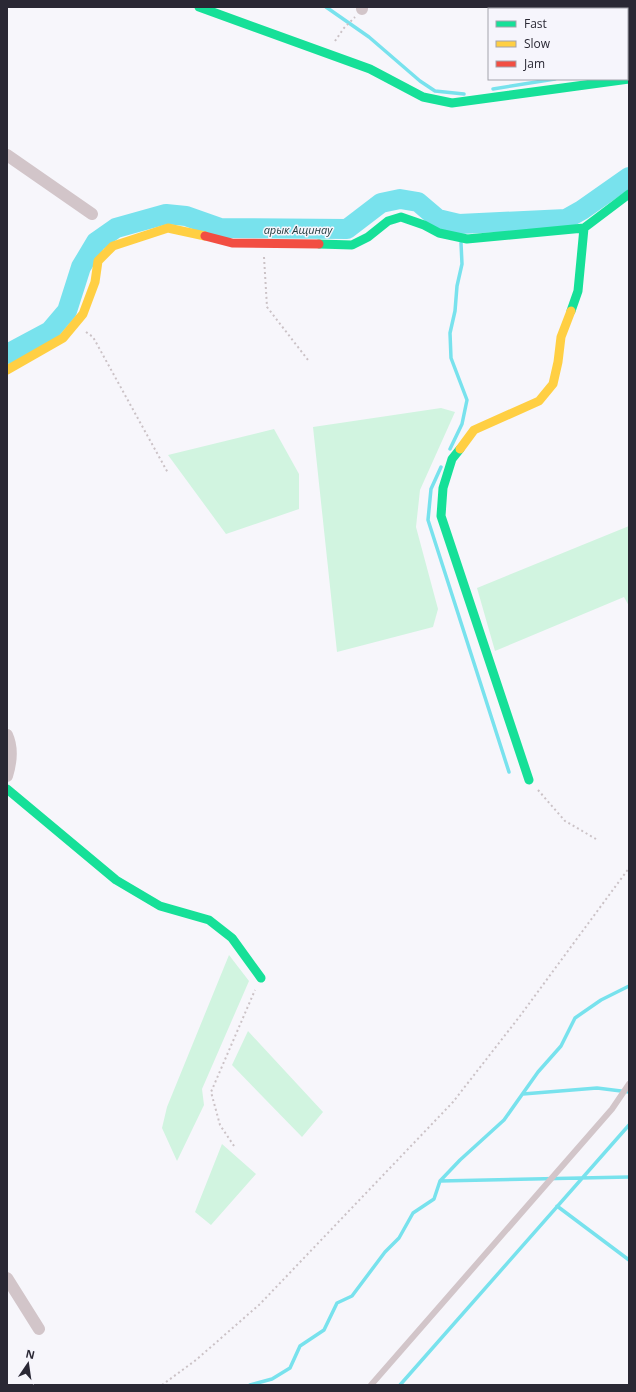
<svg xmlns="http://www.w3.org/2000/svg" width="636" height="1392" viewBox="0 0 636 1392" font-family="'Open Sans',sans-serif">
	<rect width="100%" height="100%" fill="#f7f6fb"/>
	<path fill="#d1f4e0" d="M 441,408 L 455,412 L 420,490 L 416,527 L 438,609 L 433,627 L 337,652 L 313,427 Z
		M 274,429 L 299,474 L 299,509 L 226,534 L 168,455 Z
		M 629,526 L 629,606 L 624,597 L 495,651 L 477,588 Z
		M 229,955 L 249,981 L 202,1089 L 204,1105 L 177,1161 L 162,1128 L 167,1107 Z
		M 248,1031 L 323,1112 L 302,1137 L 232,1065 Z
		M 222,1144 L 256,1174 L 211,1225 L 195,1212 Z"/>
	<g fill="none" stroke-linecap="round" stroke-linejoin="round">
		<path stroke="#78e2ed" stroke-width="3.5" d="M 326,7 L 369,37 L 420,81 L 435,91 L 464,94
			M 627,68 L 629,67
			M 493,89 L 555,79
			M 459,224 L 460,233
			M 450,449 L 462,424 L 467,400 L 451,358 L 450,333 L 455,311 L 457,286 L 462,264 L 461,243
			M 441,467 L 431,489 L 428,520 L 509,772
			M 523,1094 L 597,1088 L 629,1092
			M 440,1181 L 629,1177
			M 557,1206 L 629,1260
			M 250,1385 L 272,1379 L 290,1368 L 300,1346 L 324,1330 L 337,1303 L 352,1296 L 385,1252 L 399,1238 L 413,1213 L 434,1199 L 440,1181 L 460,1160 L 504,1120 L 538,1072 L 561,1046 L 575,1018 L 601,1000 L 629,986
			M 400,1385 L 629,1125"/>
		<path stroke="#78e2ed" stroke-width="20" d="M 7,354 L 50,331 L 67,311 L 81,267 L 96,242 L 116,228 L 166,214 L 186,216 L 220,228 L 347,229 L 381,203 L 400,199 L 418,202 L 438,219 L 459,224 L 566,219 L 582,210 L 629,177"/>
		<path stroke="#cbc2c6" stroke-width="2" stroke-dasharray="2 3" stroke-linecap="butt" d="M 335,41 L 344,28 L 355,17
			M 264,257 L 267,307 L 308,360
			M 86,332 L 93,337 L 168,473
			M 538,790 L 565,821 L 596,839
			M 234,1146 L 220,1125 L 211,1092 L 255,990
			M 162,1385 L 196,1360 L 260,1304 L 453,1102 L 520,1016 L 629,868"/>
		<path stroke="#d2c5c9" stroke-width="6" d="M 371,1385 L 612,1109 L 629,1084"/>
		<path stroke="#d2c5c9" stroke-width="12" d="M 362,7 L 362,9
			M 7,155 L 92,214
			M 7,735 C 13,748 11,763 7,776
			M 7,1278 L 39,1329"/>
		<path stroke="#16e098" stroke-width="9" d="M 199,7 L 370,69 L 423,97 L 452,103 L 629,79
			M 319,244 L 352,245 L 368,237 L 388,221 L 401,217 L 424,225 L 439,233 L 467,239 L 584,228 L 629,194
			M 571,311 L 578,291 L 584,228
			M 460,449 L 452,459 L 443,488 L 441,516 L 529,780
			M 7,789 L 116,880 L 160,906 L 209,920 L 232,938 L 261,978"/>
		<path stroke="#ffcf43" stroke-width="9" d="M 7,370 L 63,338 L 83,314 L 95,282 L 98,261 L 113,246 L 168,228 L 205,236
			M 460,449 L 474,430 L 539,401 L 553,384 L 558,362 L 561,337 L 571,311"/>
		<path stroke="#f24e42" stroke-width="9" d="M 205,236 L 232,243 L 319,244"/>
	</g>
	<g text-anchor="middle" dominant-baseline="central" stroke-width="3" stroke-linejoin="round" paint-order="stroke">
		<g font-size="11" font-style="italic" fill="#243d3f" stroke="#f6f5fc">
			<text x="298" y="229">арык Ащинау</text>
		</g>
	</g>
	<rect width="636" height="1392" fill="none" stroke="#2a2834" stroke-width="16"/>
	<rect x="488" y="8" width="140" height="72" fill="#f6f5fc" stroke="#a4a3ac"/>
	<rect x="496" y="21" width="20" height="6" fill="#16e098" stroke="#a4a3ac"/>
	<text x="524" y="28" font-size="12" fill="#2a2834">Fast</text>
	<rect x="496" y="41" width="20" height="6" fill="#ffcf43" stroke="#a4a3ac"/>
	<text x="524" y="48" font-size="12" fill="#2a2834">Slow</text>
	<rect x="496" y="61" width="20" height="6" fill="#f24e42" stroke="#a4a3ac"/>
	<text x="524" y="68" font-size="12" fill="#2a2834">Jam</text>
	<g transform="translate(28 1364) rotate(13)" stroke="#f6f5fc" stroke-width="3" paint-order="stroke">
	<path d="M0-3L7 15L0 10L-7 15Z" fill="#2a2834"/>
	<text y="-6" font-size="11" font-weight="bold" text-anchor="middle" fill="#2a2834">N</text>
	</g>
</svg>
